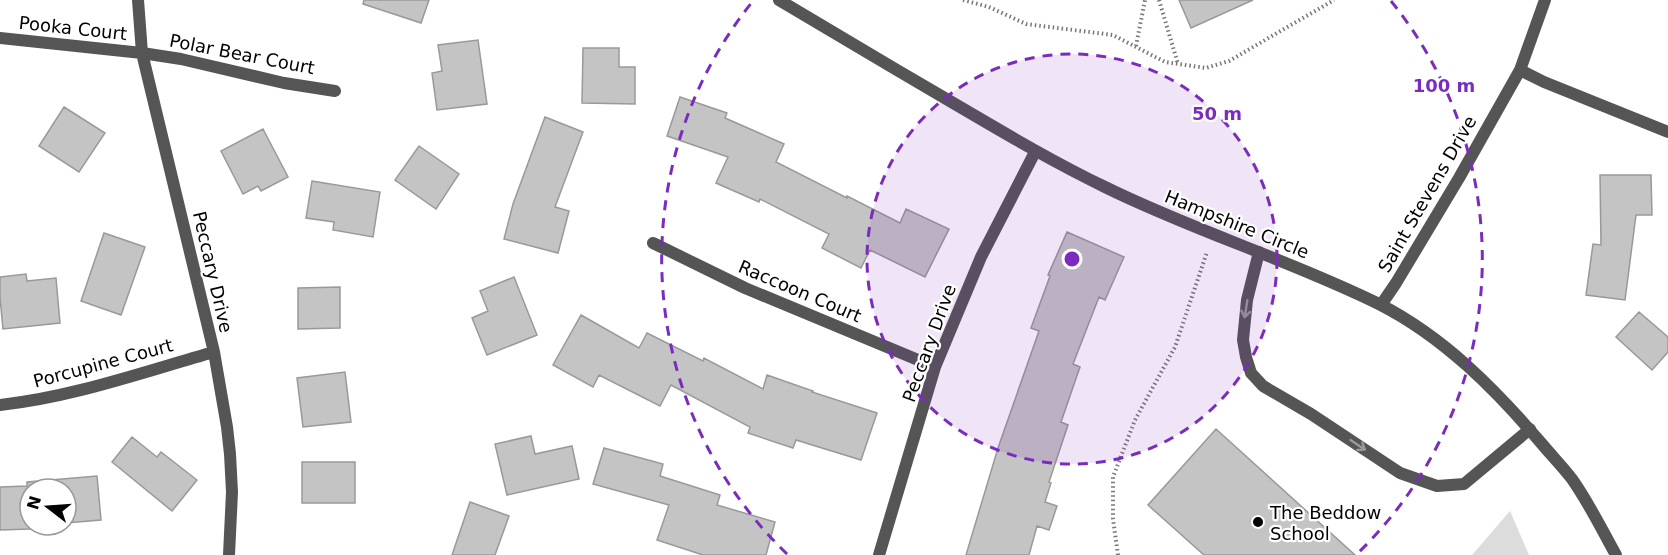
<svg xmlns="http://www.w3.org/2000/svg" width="1668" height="555" viewBox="0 0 1668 555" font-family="'DejaVu Sans',sans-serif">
	<rect width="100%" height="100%" fill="#fff"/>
	<path fill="#dcdcdc" d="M 1510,511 L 1529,555 L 1472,555 Z"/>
	<path fill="#c4c4c4" stroke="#999" stroke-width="1.5" d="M 364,0 L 429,0 L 421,23 L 363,4 Z
		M 1179,0 L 1253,0 L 1191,28 Z
		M 478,40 L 487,104 L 437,110 L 432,73 L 442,71 L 438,45 Z
		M 583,48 L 619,48 L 619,67 L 635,67 L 635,104 L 582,103 Z
		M 680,97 L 727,113 L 725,118 L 784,144 L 776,162 L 847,198 L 847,196 L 900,223 L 906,209 L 949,229 L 925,277 L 870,250 L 861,268 L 822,248 L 829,234 L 760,199 L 759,202 L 716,183 L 728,157 L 667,136 Z
		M 64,107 L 105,133 L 79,172 L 39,146 Z
		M 545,117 L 583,132 L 555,207 L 569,211 L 558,253 L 504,239 L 513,204 Z
		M 263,129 L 288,177 L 261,191 L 258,186 L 243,194 L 221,151 Z
		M 419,146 L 459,174 L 436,209 L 395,180 Z
		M 1600,175 L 1651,175 L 1652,215 L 1636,215 L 1625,300 L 1586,295 L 1593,244 L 1601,245 Z
		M 312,181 L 380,192 L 373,237 L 333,230 L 334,222 L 306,218 Z
		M 1067,232 L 1124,257 L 1105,300 L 1099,297 L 1073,364 L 1080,367 L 1061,422 L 1068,425 L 1049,482 L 1051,483 L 1045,502 L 1057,506 L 1049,530 L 1037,526 L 1029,555 L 966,555 L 998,448 L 1039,331 L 1031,328 L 1050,276 L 1048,275 Z
		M 104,233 L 145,247 L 121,315 L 81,301 Z
		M 26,274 L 27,281 L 56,278 L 60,323 L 3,329 L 0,298 L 0,277 Z
		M 514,277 L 537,335 L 487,355 L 472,318 L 488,311 L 480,291 Z
		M 340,287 L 340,328 L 298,329 L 298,288 Z
		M 1639,312 L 1668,337 L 1668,352 L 1652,370 L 1616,337 Z
		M 581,315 L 639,348 L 647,333 L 703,361 L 704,358 L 763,389 L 767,375 L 813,391 L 812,392 L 877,413 L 861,460 L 796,440 L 793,448 L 748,433 L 750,427 L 671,385 L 660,406 L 599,375 L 593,387 L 553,365 Z
		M 345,372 L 351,422 L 303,427 L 297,378 Z
		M 1216,429 L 1355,555 L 1204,555 L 1148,505 Z
		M 531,436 L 535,454 L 572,446 L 579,479 L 507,495 L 495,444 Z
		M 132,437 L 157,457 L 161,452 L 197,480 L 172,511 L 112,462 Z
		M 604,448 L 663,464 L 660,476 L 720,495 L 717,505 L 775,522 L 766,555 L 703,555 L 657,540 L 669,505 L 593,484 Z
		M 302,462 L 355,462 L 355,503 L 302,503 Z
		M 97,476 L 101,520 L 66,523 L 66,489 L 30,489 L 30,525 L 39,525 L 30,526 L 30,529 L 0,530 L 0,487 L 27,486 L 27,482 Z
		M 470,502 L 509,516 L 495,555 L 452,555 Z"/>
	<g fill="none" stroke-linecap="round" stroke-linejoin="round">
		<path stroke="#777" stroke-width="4" stroke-dasharray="1.5 3" stroke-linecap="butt" d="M 963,0 L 989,7 L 1026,24 L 1113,35 L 1165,62 L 1206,68 L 1229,61 L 1334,0
			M 1159,0 L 1178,64
			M 1136,46 L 1145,0
			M 1118,555 L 1113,519 L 1113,477 L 1135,420 L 1175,347 L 1207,252"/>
		<path stroke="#555" stroke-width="12" d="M 1259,252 L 1247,300 L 1243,340 L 1246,357 L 1251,373 L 1263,386 L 1311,414 L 1400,473 L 1437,486 L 1464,484 L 1530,429"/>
		<path stroke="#555" stroke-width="12" d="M 138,0 L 142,53 L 214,352 L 227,427 L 230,454 L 232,492 L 229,555
			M 779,0 C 833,32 888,65 943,97 C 996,128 1049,160 1105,187 C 1194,231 1290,260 1379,304 C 1444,337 1496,390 1542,444 C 1552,456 1563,467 1572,479 C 1589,503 1602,530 1616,555
			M 0,38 L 142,53 L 181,59 L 284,83 L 335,91
			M 1520,70 L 1544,82 L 1668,132
			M 653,243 L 745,288 L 935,367
			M 1381,305 L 1396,283 L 1459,178 L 1520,70 L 1545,0
			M 0,405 C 73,397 143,372 214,352
			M 879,555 L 935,367 L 981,257 L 1035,152"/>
	</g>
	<defs><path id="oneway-shaft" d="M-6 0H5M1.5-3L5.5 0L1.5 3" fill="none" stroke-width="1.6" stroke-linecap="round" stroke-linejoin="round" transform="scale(1.5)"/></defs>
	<g stroke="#999">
		<use href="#oneway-shaft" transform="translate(1246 309) rotate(99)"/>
		<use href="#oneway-shaft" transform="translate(1358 445) rotate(34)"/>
	</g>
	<circle cx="1072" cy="259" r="205" fill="#7b2cbf" fill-opacity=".12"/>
	<g fill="none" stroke="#7b2cbf" stroke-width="3" stroke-dasharray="10 8">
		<circle cx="1072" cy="259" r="205"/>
		<path d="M787 554A410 410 0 0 1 753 1M1391 1A410 410 0 0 1 1357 554"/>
	</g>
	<circle fill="#000" stroke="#fff" stroke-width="2" cx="1258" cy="522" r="6"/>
	<g text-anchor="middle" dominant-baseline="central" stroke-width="4.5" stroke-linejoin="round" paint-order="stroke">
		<g font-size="18" fill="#000" stroke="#fff">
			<text transform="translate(73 28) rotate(6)">Pooka Court</text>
			<text transform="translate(242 54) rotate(11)">Polar Bear Court</text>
			<text transform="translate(1427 194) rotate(-60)">Saint Stevens Drive</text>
			<text transform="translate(1237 224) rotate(22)">Hampshire Circle</text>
			<text transform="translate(213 272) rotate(77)">Peccary Drive</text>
			<text transform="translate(800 291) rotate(23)">Raccoon Court</text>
			<text transform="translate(929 343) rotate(-70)">Peccary Drive</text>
			<text transform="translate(103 363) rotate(-15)">Porcupine Court</text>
		</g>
		<g font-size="18" fill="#000" stroke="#fff" text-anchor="start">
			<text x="1270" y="512">The Beddow<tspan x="1270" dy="21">School</tspan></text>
		</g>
	</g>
	<circle cx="1072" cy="259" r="9" fill="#7b2cbf" stroke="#fff" stroke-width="3"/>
	<g font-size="18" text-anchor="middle" font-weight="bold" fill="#7b2cbf" stroke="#fff" stroke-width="4.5" stroke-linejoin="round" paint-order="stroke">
		<text x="1444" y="92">100 m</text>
		<text x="1217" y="120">50 m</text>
	</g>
	<g transform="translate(48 507) rotate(287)"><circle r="28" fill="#ffffff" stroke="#999999" stroke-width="1.5"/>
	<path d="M0-4.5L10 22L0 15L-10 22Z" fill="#000000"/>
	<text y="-9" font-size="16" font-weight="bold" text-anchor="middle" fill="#000000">N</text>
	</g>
</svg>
